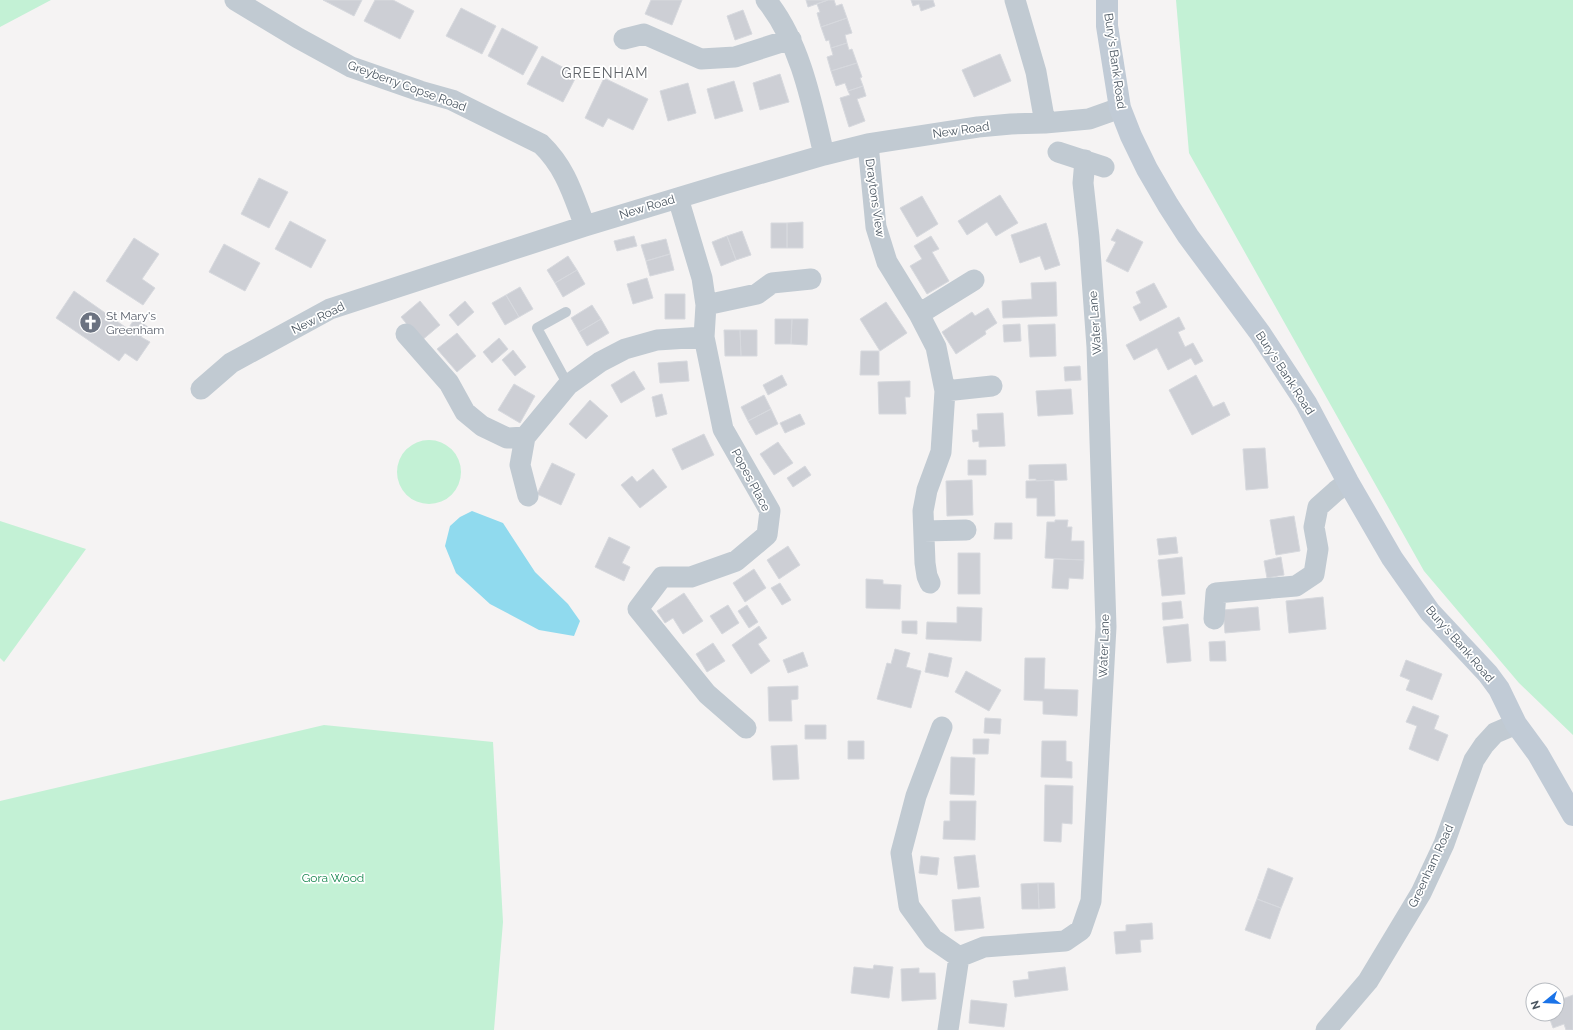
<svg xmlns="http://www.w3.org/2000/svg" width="1573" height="1030" viewBox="0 0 1573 1030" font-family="Raleway,sans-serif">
	<rect width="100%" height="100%" fill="#f5f3f3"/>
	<path fill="#c3f1d5" d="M 0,0 L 51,0 L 0,27 Z
		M 1176,0 L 1573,0 L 1573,735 L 1519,683 L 1424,571 L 1189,153 Z
		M397 472a32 32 0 1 1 64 0a32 32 0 1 1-64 0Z
		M 0,521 L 86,549 L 4,662 L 0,658 Z
		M 324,725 L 493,742 L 503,922 L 494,1030 L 0,1030 L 0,801 Z"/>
	<path fill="#90daee" d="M 472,511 L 503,523 L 535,572 L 568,604 L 580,621 L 574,636 L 539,630 L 490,604 L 456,573 L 445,546 L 450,526 L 460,517 Z"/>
	<path fill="#cdcfd5" stroke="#d7d9de" d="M 323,0 L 362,0 L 354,16 Z
		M 375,0 L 393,0 L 414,11 L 400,39 L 364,21 Z
		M 651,0 L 682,0 L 672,25 L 645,14 Z
		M 806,0 L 828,0 L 808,7 Z
		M 828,0 L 834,0 L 836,6 L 842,4 L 847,18 L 821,27 L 817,13 L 820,12 L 817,4 Z
		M 911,0 L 933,0 L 935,6 L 921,11 L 919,4 L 913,6 Z
		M 461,8 L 496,26 L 482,54 L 446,36 Z
		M 743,10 L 752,34 L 735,40 L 727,16 Z
		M 847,18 L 852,33 L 845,35 L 847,43 L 831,48 L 829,40 L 826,41 L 821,27 Z
		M 502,28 L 538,47 L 523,75 L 488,56 Z
		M 847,43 L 849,50 L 852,49 L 857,63 L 831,71 L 827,57 L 833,55 L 831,48 Z
		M 1000,54 L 1011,81 L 974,97 L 962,70 Z
		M 542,56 L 577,75 L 563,102 L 527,84 Z
		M 857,63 L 862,77 L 860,78 L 863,86 L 848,91 L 845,83 L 836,86 L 831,71 Z
		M 780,74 L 789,102 L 760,110 L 753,83 Z
		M 604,78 L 648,99 L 633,130 L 608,118 L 603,127 L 585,118 Z
		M 734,81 L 743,111 L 715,119 L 707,89 Z
		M 688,83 L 696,113 L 668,121 L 660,91 Z
		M 863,86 L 866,96 L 857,99 L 865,121 L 849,127 L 840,98 L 850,95 L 848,91 Z
		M 259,178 L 288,192 L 269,228 L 241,214 Z
		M 1000,195 L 1018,223 L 996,236 L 987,222 L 967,235 L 958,221 Z
		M 922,196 L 938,224 L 917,237 L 900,208 Z
		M 290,221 L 326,240 L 311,268 L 275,249 Z
		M 803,222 L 803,248 L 787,248 L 787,223 Z
		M 771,223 L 787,223 L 787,248 L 771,248 Z
		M 1046,223 L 1060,265 L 1045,270 L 1040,256 L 1020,263 L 1011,235 Z
		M 1117,229 L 1143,242 L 1128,272 L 1106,261 L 1116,242 L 1111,240 Z
		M 742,231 L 751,255 L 736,260 L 727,236 Z
		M 634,236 L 637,246 L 617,251 L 614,241 Z
		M 727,236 L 736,260 L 721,266 L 712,242 Z
		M 931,236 L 939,249 L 932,252 L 949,281 L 927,294 L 910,266 L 922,259 L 914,246 Z
		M 134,238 L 159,254 L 142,279 L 155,288 L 143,305 L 106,281 Z
		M 666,239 L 670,254 L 646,261 L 641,245 Z
		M 224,244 L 260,263 L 245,291 L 209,272 Z
		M 670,254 L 674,270 L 650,276 L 646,261 Z
		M 568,256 L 577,270 L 555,283 L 547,270 Z
		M 577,270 L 585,284 L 563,297 L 555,283 Z
		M 647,278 L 653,298 L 633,304 L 627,284 Z
		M 1056,282 L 1057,316 L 1003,318 L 1002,301 L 1032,299 L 1031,283 Z
		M 1154,283 L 1167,307 L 1140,321 L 1133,307 L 1141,303 L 1136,292 Z
		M 520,287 L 533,309 L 519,317 L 506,295 Z
		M 74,291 L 128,329 L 135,318 L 148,327 L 141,337 L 150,342 L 137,361 L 125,353 L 119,361 L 56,318 Z
		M 665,294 L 685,294 L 685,319 L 665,319 Z
		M 506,295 L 519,317 L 505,325 L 492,303 Z
		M 420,301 L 440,325 L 421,341 L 401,317 Z
		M 465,301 L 474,312 L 458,326 L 449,315 Z
		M 886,302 L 907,333 L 880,351 L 860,319 Z
		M 592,305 L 601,319 L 579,332 L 571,318 Z
		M 988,308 L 997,323 L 985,331 L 986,334 L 956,354 L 942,332 L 972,312 L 975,316 Z
		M 1179,317 L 1185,329 L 1178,332 L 1185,347 L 1193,343 L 1203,361 L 1195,365 L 1191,358 L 1168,370 L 1157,348 L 1134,360 L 1126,345 Z
		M 601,319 L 609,333 L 587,346 L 579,332 Z
		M 775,319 L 792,319 L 791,344 L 775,344 Z
		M 792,319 L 808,319 L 807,345 L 791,344 Z
		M 1020,324 L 1021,341 L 1004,342 L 1003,325 Z
		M 1055,324 L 1056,356 L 1030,357 L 1028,325 Z
		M 724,330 L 740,330 L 741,356 L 725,356 Z
		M 740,330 L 757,330 L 757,356 L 741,356 Z
		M 457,333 L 476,356 L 457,372 L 437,349 Z
		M 499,338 L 508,349 L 492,363 L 483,352 Z
		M 513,350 L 526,367 L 515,376 L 502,360 Z
		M 861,351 L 879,351 L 879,375 L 860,375 Z
		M 687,361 L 689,381 L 660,383 L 658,363 Z
		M 1080,366 L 1081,380 L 1065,381 L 1064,367 Z
		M 634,371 L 645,389 L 621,403 L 611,385 Z
		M 782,375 L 787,385 L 768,395 L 763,385 Z
		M 1196,375 L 1213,407 L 1224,402 L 1230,415 L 1192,435 L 1169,390 Z
		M 910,381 L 910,397 L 905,397 L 906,414 L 879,414 L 878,382 Z
		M 514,384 L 535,396 L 520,423 L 498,410 Z
		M 1071,389 L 1073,414 L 1038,416 L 1036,391 Z
		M 662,394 L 667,414 L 656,417 L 652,397 Z
		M 764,395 L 771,409 L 748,421 L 741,407 Z
		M 590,400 L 608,416 L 586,439 L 569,424 Z
		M 771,409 L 778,424 L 756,435 L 748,421 Z
		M 1003,413 L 1005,446 L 979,447 L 979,441 L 973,442 L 972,430 L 978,430 L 977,414 Z
		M 800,414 L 805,424 L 785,433 L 780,423 Z
		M 704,434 L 714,455 L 682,470 L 672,449 Z
		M 778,442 L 793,463 L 774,475 L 760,454 Z
		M 1265,448 L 1268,488 L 1246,490 L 1243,449 Z
		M 968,460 L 986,460 L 986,475 L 968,475 Z
		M 552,463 L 575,474 L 561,505 L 537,494 Z
		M 1066,464 L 1067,480 L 1036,481 L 1036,479 L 1029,479 L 1029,465 Z
		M 805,466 L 811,475 L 793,487 L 787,478 Z
		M 653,469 L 667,487 L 640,508 L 621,485 L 632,476 L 637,482 Z
		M 972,480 L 973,515 L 947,516 L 946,481 Z
		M 1054,480 L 1055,516 L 1037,516 L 1037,498 L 1026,498 L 1026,481 Z
		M 1294,516 L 1300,551 L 1276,555 L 1270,520 Z
		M 1055,520 L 1068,520 L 1067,527 L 1072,527 L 1071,541 L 1084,541 L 1084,560 L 1045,558 L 1047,522 L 1055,522 Z
		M 995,523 L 1012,523 L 1012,539 L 994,539 Z
		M 609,537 L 630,547 L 622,563 L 630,567 L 624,581 L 595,567 Z
		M 1176,537 L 1178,553 L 1159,555 L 1157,539 Z
		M 788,546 L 800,565 L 779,579 L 767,560 Z
		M 958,553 L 980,553 L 980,594 L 958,594 Z
		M 1182,557 L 1185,594 L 1162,596 L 1158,560 Z
		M 1281,557 L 1284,575 L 1267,578 L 1264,561 Z
		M 1054,559 L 1084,560 L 1083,579 L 1069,578 L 1068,589 L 1052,588 Z
		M 754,569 L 766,588 L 745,602 L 733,583 Z
		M 866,579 L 883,580 L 883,584 L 901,585 L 900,609 L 866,608 Z
		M 780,583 L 791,600 L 782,605 L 771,588 Z
		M 684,593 L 703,621 L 683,634 L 673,618 L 665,623 L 657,611 Z
		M 1323,597 L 1326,629 L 1289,633 L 1286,601 Z
		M 1181,601 L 1183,618 L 1163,620 L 1162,603 Z
		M 728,605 L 739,623 L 722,634 L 710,616 Z
		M 747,605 L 758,622 L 749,628 L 738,611 Z
		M 957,607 L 982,608 L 981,641 L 926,639 L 927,622 L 957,623 Z
		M 1258,607 L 1260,630 L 1225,633 L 1223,610 Z
		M 902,621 L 917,621 L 917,634 L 902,633 Z
		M 1188,624 L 1191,661 L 1167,663 L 1163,627 Z
		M 759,626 L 767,638 L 758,644 L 770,661 L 751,674 L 732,645 Z
		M 1225,641 L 1226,661 L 1210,661 L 1209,642 Z
		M 713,643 L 725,661 L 707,672 L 696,654 Z
		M 895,649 L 910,653 L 906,667 L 921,671 L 911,708 L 877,699 L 887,663 L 891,664 Z
		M 803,652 L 808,666 L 788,673 L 783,660 Z
		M 929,653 L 952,658 L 948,677 L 925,672 Z
		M 1025,658 L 1045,658 L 1044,689 L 1078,690 L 1077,716 L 1043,714 L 1043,701 L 1024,700 Z
		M 1406,660 L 1442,674 L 1432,700 L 1406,690 L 1410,680 L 1400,676 Z
		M 966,671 L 1001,690 L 989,711 L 955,692 Z
		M 798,686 L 798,699 L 791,700 L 792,721 L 769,721 L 768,687 Z
		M 1413,706 L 1439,716 L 1434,729 L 1448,735 L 1438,761 L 1409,749 L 1417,726 L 1406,722 Z
		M 985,718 L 1001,719 L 1000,734 L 984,733 Z
		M 805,725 L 826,725 L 826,739 L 805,739 Z
		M 973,739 L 989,739 L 988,754 L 973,754 Z
		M 848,741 L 864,741 L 864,759 L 848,759 Z
		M 1042,741 L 1066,741 L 1066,761 L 1072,762 L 1072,778 L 1041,777 Z
		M 797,745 L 799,779 L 773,780 L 771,746 Z
		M 951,757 L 975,758 L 974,795 L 950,794 Z
		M 1045,785 L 1073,786 L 1072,824 L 1062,823 L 1061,842 L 1044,841 Z
		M 950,801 L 976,801 L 975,840 L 943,839 L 944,821 L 950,821 Z
		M 975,855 L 979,887 L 958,889 L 954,857 Z
		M 921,856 L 939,858 L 937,875 L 919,873 Z
		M 1268,868 L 1293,878 L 1281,908 L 1257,899 Z
		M 1038,883 L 1054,883 L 1055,908 L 1039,909 Z
		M 1038,883 L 1039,909 L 1022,909 L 1021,884 Z
		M 980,897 L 984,928 L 955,931 L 952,900 Z
		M 1257,899 L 1281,908 L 1270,939 L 1245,930 Z
		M 1152,923 L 1153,939 L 1140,940 L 1141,952 L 1116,954 L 1114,932 L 1126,931 L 1126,925 Z
		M 874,965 L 893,967 L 889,998 L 851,993 L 854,967 L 873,969 Z
		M 1065,967 L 1068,990 L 1015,997 L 1013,981 L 1029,979 L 1028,972 Z
		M 919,968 L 919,973 L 935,973 L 936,999 L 902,1001 L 901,969 Z
		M 1573,995 L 1573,1030 L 1566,1030 L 1564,1024 L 1553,1028 L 1548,1014 L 1557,1014 L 1557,1001 Z
		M 971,1000 L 1007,1004 L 1004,1027 L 969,1023 Z"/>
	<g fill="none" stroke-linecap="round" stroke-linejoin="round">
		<path stroke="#c1cad2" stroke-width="10" d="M 566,312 L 537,328 L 568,385"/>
		<path stroke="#c1cad2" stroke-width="21" d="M 235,0 L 298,38 L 351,67 L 420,91 L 452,100 L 541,144 C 566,168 573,195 585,226
			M 766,0 C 800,41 812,103 824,155
			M 1015,0 L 1036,72 L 1045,123
			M 624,39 L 644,34 L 701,59 L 735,57 L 791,39
			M 868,144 L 876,227 L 887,262 L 919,314 L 936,347 L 945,391 L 941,452 L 927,490 L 923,511 L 925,563 L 927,576 L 930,583
			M 1058,152 L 1104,167
			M 678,198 L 702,278 L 706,305 L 704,337 L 723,429 L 770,511 L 767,535 L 736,561 L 691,577 L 662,577 L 638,609 L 707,694 L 746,728
			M 706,305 L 757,294 L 772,283 L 811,279
			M 919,314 L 974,280
			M 406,334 L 449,383 L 465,412 L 482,426 L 507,438 L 525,437
			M 201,389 L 231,363 L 330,309 L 585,226 L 724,184 L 824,155 L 868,144 L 978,127 L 1011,124 L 1045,123 L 1089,119 L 1120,108
			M 945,391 L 992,386
			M 528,496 L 520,465 L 525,437 L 568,385 L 600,362 L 625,349 L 657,340 L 704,337
			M 924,531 L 966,530
			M 1214,619 L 1216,593 L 1296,586 L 1314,574 L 1318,549 L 1314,527 L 1318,507 L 1336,491 L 1348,482
			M 942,727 L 916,796 L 901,853 L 909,906 L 933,939 L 959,957
			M 959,957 L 984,947 L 1065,941 L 1081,930 L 1091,901 L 1106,627 L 1097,347 L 1089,237 L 1083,183 L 1085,160
			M 948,1030 L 959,957
			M 1326,1030 L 1368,981 L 1421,893 L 1444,844 L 1474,760 L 1484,745 L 1495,733 L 1516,724"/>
		<path stroke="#c1cbd6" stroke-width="22" d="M 1107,0 L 1107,26 L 1120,108 L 1131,136 L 1147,169 L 1168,205 L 1188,236 L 1260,333 L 1306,403 L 1348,482 L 1392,558 L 1430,612 L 1488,674 L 1499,689 L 1516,724 L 1538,754 L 1573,815"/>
	</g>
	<defs>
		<symbol id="church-disc" viewBox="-11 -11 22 22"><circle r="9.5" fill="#6b7280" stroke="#fff"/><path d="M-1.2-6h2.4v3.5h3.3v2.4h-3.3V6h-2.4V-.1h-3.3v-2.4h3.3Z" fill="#fff"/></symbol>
	</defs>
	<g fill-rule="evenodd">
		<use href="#church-disc" x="78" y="310" width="25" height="25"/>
	</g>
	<g text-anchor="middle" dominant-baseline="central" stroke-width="3.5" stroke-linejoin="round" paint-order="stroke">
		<g font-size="12" fill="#4a5661" stroke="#fff">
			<text transform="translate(1115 61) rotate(82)">Bury's Bank Road</text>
			<text transform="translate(407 86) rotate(20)">Greyberry Copse Road</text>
			<text transform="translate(961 130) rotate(-8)">New Road</text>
			<text transform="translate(875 198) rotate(82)">Draytons View</text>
			<text transform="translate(647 207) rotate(-17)">New Road</text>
			<text transform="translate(318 318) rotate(-26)">New Road</text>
			<text transform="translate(1095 323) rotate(-94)">Water Lane</text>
			<text transform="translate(1285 373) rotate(57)">Bury's Bank Road</text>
			<text transform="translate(751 480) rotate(62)">Popes Place</text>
			<text transform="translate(1460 644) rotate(49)">Bury's Bank Road</text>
			<text transform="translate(1104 646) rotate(-88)">Water Lane</text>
			<text transform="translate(1431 866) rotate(-65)">Greenham Road</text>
		</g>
		<g font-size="12" fill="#5b616d" stroke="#fff" text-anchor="start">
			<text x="106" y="316">St Mary's<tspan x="106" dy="14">Greenham</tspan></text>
		</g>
		<g font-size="12" fill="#17864f" stroke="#fff">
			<text x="333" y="878">Gora Wood</text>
		</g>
		<g font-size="14" letter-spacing="1" fill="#5f6368" stroke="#fff">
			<text x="605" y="73">GREENHAM</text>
		</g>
	</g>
	<g transform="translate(1545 1002) rotate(252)"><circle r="19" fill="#ffffff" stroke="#b7bbc0"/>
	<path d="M0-3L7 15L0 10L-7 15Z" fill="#1a73e8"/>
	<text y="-6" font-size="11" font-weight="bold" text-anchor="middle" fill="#4a5661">N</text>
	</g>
</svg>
